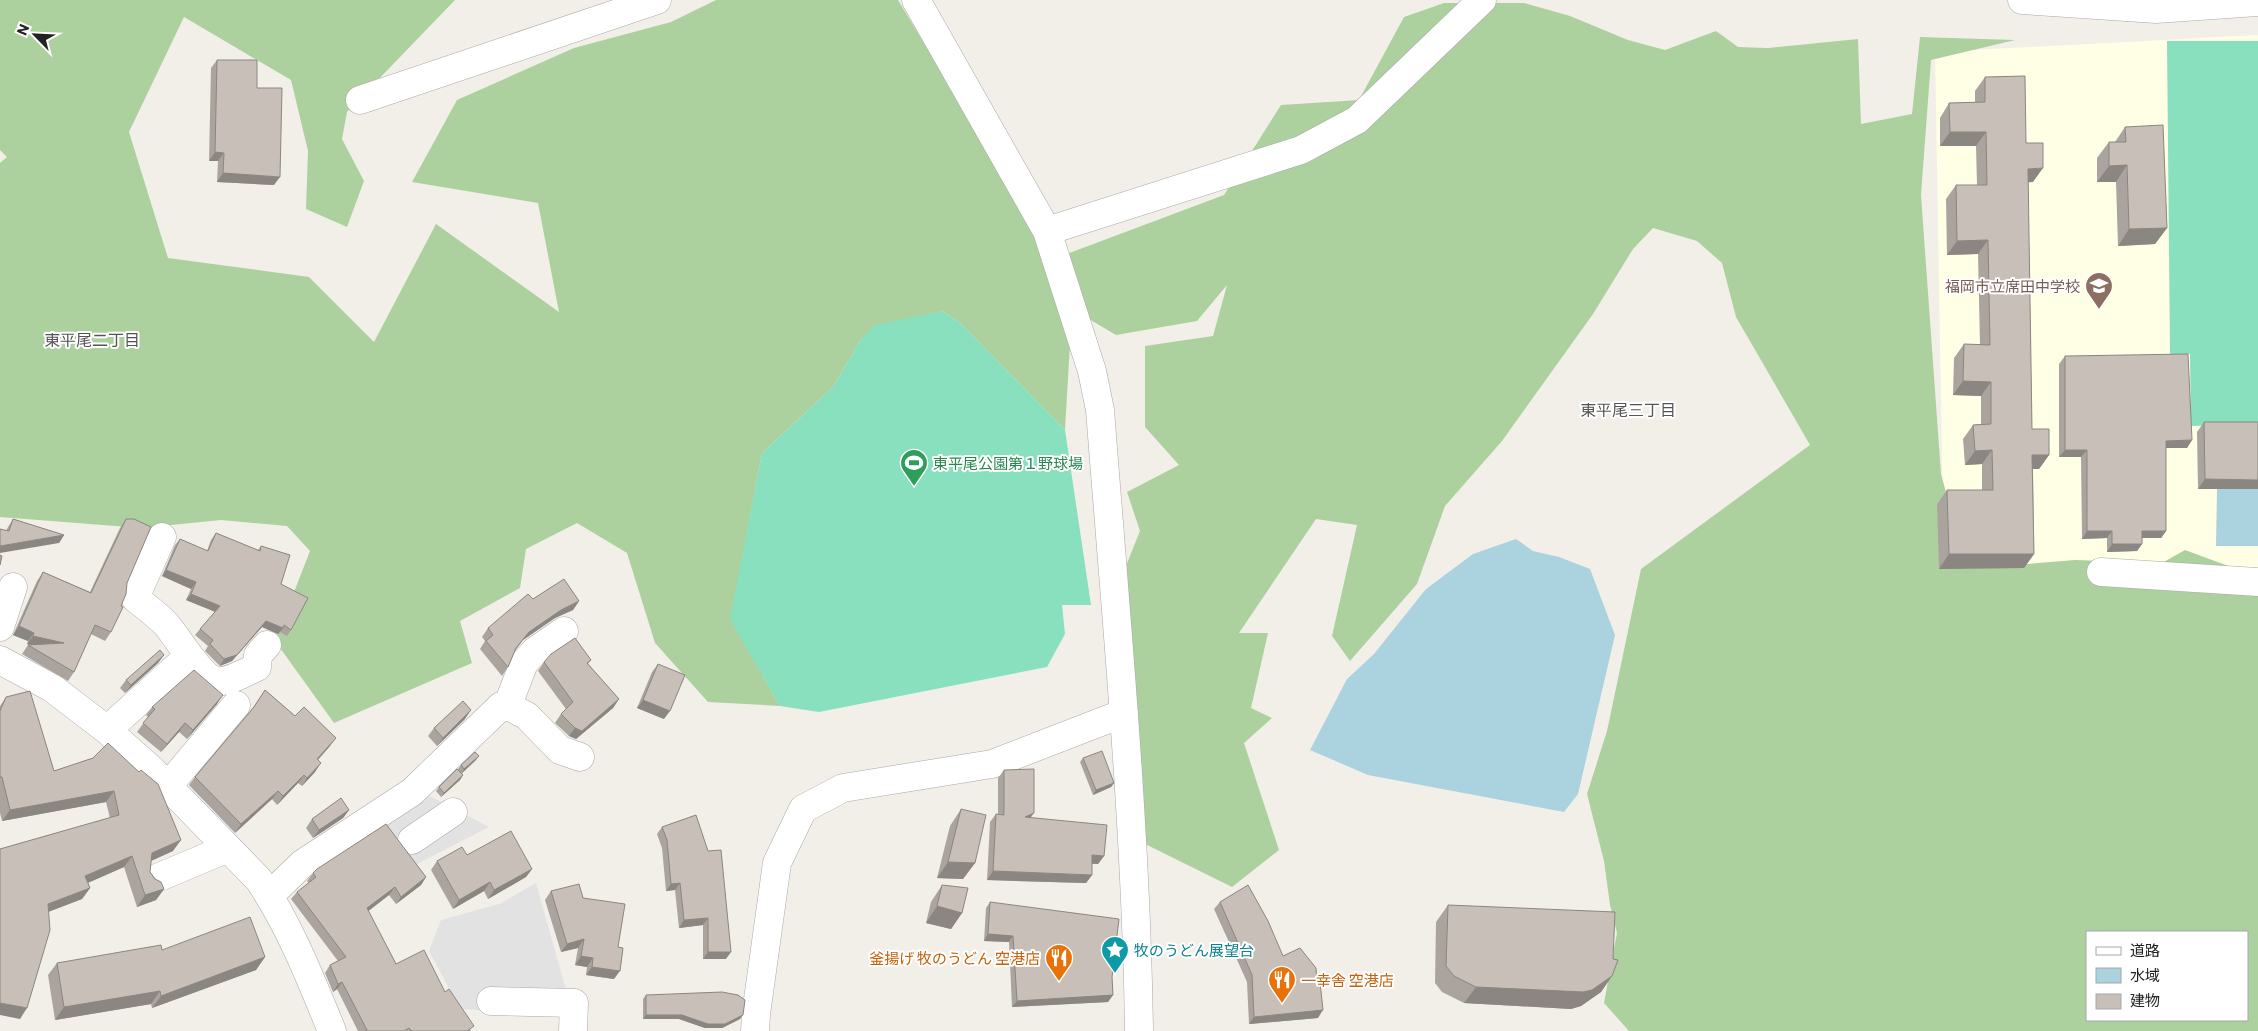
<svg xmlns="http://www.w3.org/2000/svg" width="2258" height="1031" viewBox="0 0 2258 1031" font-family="Commissioner,'Noto Sans JP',sans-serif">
	<rect width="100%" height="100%" fill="#f2efe9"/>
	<path fill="#ffffe5" d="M 2258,35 L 2258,569 L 1944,573 L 1935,52 Z"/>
	<path fill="#add19e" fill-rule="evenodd" d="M 0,0 L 455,0 L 347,112 L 342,139 L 364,181 L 347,227 L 306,209 L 308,151 L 291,80 L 184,17 L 129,132 L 168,258 L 309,277 L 374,342 L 436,224 L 559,312 L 538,203 L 412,182 L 457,100 L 574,48 L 671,22 L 716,0 L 898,0 L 1010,186 L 1064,255 L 1224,195 L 1281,105 L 1359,100 L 1404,17 L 1444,3 L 1524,3 L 1570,16 L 1628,40 L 1665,50 L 1716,31 L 1738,47 L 1768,48 L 1858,39 L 1861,124 L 1912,114 L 1920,37 L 2015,40 L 1931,60 L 1921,195 L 1941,474 L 1967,569 L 2075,560 L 2162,563 L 2185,550 L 2242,571 L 2258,569 L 2258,1031 L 1629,1031 L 1604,1003 L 1617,933 L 1610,905 L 1604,861 L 1587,794 L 1607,731 L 1641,569 L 1810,445 L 1736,317 L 1722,263 L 1697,241 L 1653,228 L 1633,249 L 1593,314 L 1502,441 L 1445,506 L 1417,584 L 1350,661 L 1332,636 L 1357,525 L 1316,519 L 1239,633 L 1268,633 L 1251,708 L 1272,718 L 1244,743 L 1279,850 L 1232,887 L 1137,840 L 1143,777 L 1119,766 L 1111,603 L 1140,531 L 1127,492 L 1179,465 L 1145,427 L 1145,346 L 1213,336 L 1227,285 L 1197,321 L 1116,335 L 1072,309 L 1065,430 L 960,323 L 942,311 L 861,339 L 833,387 L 762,453 L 731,619 L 780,706 L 708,702 L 655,643 L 627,553 L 577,523 L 526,549 L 520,588 L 460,621 L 472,663 L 334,723 L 275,641 L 310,551 L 287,526 L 221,520 L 141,528 L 0,517 L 0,163 L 7,157 L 0,150 ZM 2087,932 L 2247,932 L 2247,1020 L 2087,1020 Z"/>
	<path fill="#88e0be" d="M 2167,41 L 2258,41 L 2258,424 L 2191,426 L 2190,354 L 2170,354 Z
		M 942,311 L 960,323 L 1065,430 L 1091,605 L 1062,605 L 1065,634 L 1047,667 L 819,712 L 780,706 L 730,619 L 762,453 L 833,387 L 861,339 L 875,325 Z"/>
	<path fill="#e2e2e2" d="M 422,792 L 489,827 L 413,866 L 383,821 Z
		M 536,883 L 566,990 L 565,1014 L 460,1009 L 429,951 L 441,920 L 499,904 Z"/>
	<path fill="#aad3df" d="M 2217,489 L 2258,489 L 2258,546 L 2216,546 Z
		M 1516,539 L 1533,551 L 1559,557 L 1590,569 L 1615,635 L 1578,794 L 1564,812 L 1368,775 L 1310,750 L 1347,679 L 1374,654 L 1426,589 L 1473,554 Z"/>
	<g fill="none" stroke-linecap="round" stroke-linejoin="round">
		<defs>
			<path id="minor" d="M 916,0 L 1047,231 L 1092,371 L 1100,410 C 1116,617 1136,824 1139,1031
				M 2022,0 L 2156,9 L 2258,2
				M 360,100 L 657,0
				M 1047,231 L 1301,150 L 1357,120 L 1482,0
				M 162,537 L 135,598 C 145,606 156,614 165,623 C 177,636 200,677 216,681 C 228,683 246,672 257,667 L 258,655 L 267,645
				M 2101,572 L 2258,582
				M 0,627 L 13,587
				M 0,660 L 52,688 L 107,730 L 152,770 L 259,880 C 290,926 311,980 332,1031
				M 507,707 L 524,663 L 535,651 L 564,631
				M 107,730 L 189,656
				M 168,786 L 236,705
				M 412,840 L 453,812
				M 157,878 L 226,849
				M 269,896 L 302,864 L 412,792 L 501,706 L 512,708 L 527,716 L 560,750 L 580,757
				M 491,1001 L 574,1003 L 573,1031
				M 755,1031 L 756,1014 L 777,863 L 803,809 L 843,788 L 992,764 L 1124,713"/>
		</defs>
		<use href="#minor" stroke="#a9a9a9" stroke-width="29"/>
		<use href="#minor" stroke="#fff" stroke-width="28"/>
	</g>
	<path fill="#aba49e" d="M 217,60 L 257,88 L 274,185 L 217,182 L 218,161 L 209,161 L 211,68 Z
		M 1985,77 L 2026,143 L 2033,182 L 2028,182 L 2032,429 L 2049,455 L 2039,469 L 2033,469 L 2034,554 L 2024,568 L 1939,569 L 1937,504 L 1947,490 L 1982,490 L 1982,464 L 1965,465 L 1963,439 L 1973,425 L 1981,424 L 1981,396 L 1953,395 L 1954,358 L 1964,344 L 1980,345 L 1978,254 L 1947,255 L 1946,199 L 1956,185 L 1977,185 L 1976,146 L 1940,146 L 1940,118 L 1949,103 L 1975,102 L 1975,91 Z
		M 2125,127 L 2167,228 L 2155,244 L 2118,246 L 2116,182 L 2097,182 L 2097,158 L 2109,142 L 2115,142 Z
		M 2065,356 L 2192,440 L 2187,448 L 2166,448 L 2166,531 L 2161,538 L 2142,538 L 2142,544 L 2137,551 L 2107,552 L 2107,538 L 2082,539 L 2081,457 L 2059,457 L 2059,364 Z
		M 2204,422 L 2258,422 L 2258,489 L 2198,489 L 2197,432 Z
		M 13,519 L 64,535 L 59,543 L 6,531 L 8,527 Z
		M 126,519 L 127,583 L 121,606 L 111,632 L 105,641 L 91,634 L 74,672 L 68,681 L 22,654 L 28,645 L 31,645 L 27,644 L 28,641 L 13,635 L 37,581 L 43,572 L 90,592 L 120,528 Z
		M 216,533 L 258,550 L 261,546 L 281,584 L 291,630 L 287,636 L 280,632 L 278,634 L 262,627 L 232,661 L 220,666 L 205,651 L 208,646 L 195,635 L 200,629 L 215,612 L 186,600 L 191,589 L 162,576 L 175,545 L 180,539 L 207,551 L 211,540 Z
		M 533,599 L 579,601 L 573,610 L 555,618 L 523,640 L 515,651 L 508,667 L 502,676 L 480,649 L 485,641 L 482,637 L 488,628 Z
		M 164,655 L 158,663 L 125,693 L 120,688 L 126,680 Z
		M 591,660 L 588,664 L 619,699 L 613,708 L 576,739 L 569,736 L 555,723 L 561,714 L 566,709 L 538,671 L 544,662 Z
		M 658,664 L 664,719 L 637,708 L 652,672 Z
		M 265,690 L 330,746 L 318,760 L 315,772 L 302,786 L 298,783 L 277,805 L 272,799 L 235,833 L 189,785 L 195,777 L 252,709 Z
		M 6,697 L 54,771 L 93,758 L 173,851 L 151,861 L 150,872 L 164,889 L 156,900 L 137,907 L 124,867 L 88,883 L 90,888 L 82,899 L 48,912 L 20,1019 L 0,849 L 110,818 L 106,802 L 2,821 L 0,813 L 0,706 Z
		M 217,704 L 187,739 L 179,732 L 161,752 L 137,732 L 148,717 L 146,715 L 152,707 Z
		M 465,719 L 437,746 L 428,736 L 434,728 Z
		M 1083,758 L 1114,783 L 1111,787 L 1093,795 L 1080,762 Z
		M 476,760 L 462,773 L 463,775 L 460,780 L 441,797 L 436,791 L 439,787 L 458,769 L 461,765 Z
		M 1004,770 L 1030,817 L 1104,856 L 1098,864 L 1092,864 L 1092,875 L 1086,883 L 987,880 L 990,822 L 996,814 L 998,814 L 998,778 Z
		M 961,809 L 975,863 L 963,879 L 937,878 L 950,826 Z
		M 349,810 L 343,818 L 313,838 L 306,828 L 312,819 Z
		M 696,815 L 726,959 L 703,959 L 703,925 L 679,928 L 675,890 L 666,891 L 662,848 L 657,834 L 662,827 Z
		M 467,855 L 532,869 L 526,877 L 488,899 L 484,891 L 453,909 L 431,870 L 437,861 Z
		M 313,873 L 426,877 L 421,885 L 396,904 L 389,895 L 368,911 L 396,964 L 445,992 L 471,1031 L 358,1031 L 337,989 L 333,992 L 325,973 L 330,965 L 338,961 L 291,899 L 297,892 L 309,883 L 307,881 Z
		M 942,885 L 962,913 L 951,929 L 926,923 L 931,902 Z
		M 551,891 L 583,898 L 614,979 L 586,975 L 587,967 L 575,965 L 578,948 L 561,952 L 545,900 Z
		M 990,902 L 1112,977 L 1113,995 L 1108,1002 L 1012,1007 L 1009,942 L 984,941 L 986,908 Z
		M 1220,902 L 1283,956 L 1317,982 L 1318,1018 L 1249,1024 L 1247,982 L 1214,909 Z
		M 1448,905 L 1612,976 L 1601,992 L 1581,1006 L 1571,1009 L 1464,1003 L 1442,992 L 1435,983 L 1436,922 Z
		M 162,950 L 265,957 L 256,970 L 152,1008 L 151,1004 L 55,1020 L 48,975 L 57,963 Z
		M 646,995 L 740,1019 L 722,1028 L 705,1028 L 679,1019 L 643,1019 L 643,999 Z"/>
	<path fill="#8b8681" d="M 1950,132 L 1986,132 L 1976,146 L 1940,146 Z
		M 215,152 L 224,153 L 218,161 L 209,161 Z
		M 2127,165 L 2116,182 L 2097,182 L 2109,166 Z
		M 2043,168 L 2033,182 L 2018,183 L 2028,169 Z
		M 223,173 L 280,177 L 274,185 L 217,182 Z
		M 2167,228 L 2155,244 L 2118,246 L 2129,229 Z
		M 1988,240 L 1978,254 L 1947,255 L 1957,241 Z
		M 1963,381 L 1991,382 L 1981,396 L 1953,395 Z
		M 2192,440 L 2187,448 L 2161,448 L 2166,441 Z
		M 1992,450 L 1982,464 L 1965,465 L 1975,451 Z
		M 2065,450 L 2087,450 L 2081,457 L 2059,457 Z
		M 2032,455 L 2049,455 L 2039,469 L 2022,469 Z
		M 2205,479 L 2258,480 L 2258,489 L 2198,489 Z
		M 2087,531 L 2112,531 L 2107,538 L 2082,539 Z
		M 2142,531 L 2166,531 L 2161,538 L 2137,538 Z
		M 64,535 L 59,543 L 0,553 L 0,546 Z
		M 2112,544 L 2142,544 L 2137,551 L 2107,552 Z
		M 1949,554 L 2034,554 L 2024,568 L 1939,569 Z
		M 166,570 L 196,582 L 191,589 L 162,576 Z
		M 191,594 L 220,606 L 216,612 L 186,600 Z
		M 579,601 L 573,610 L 555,618 L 523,640 L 510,657 L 529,632 L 561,610 Z
		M 266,621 L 283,628 L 278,634 L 262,627 L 232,661 L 220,666 L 224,659 Z
		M 19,626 L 34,633 L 28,641 L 13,635 Z
		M 33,636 L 64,643 L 58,651 L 27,644 Z
		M 164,655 L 158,663 L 125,693 L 131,685 Z
		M 223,695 L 217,704 L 187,739 L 193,730 Z
		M 619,699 L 613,708 L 576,739 L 569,736 L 575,728 Z
		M 643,700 L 670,711 L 664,719 L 637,708 Z
		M 471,710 L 465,719 L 437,746 L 443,738 Z
		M 185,723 L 179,732 L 161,752 L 167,744 Z
		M 336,738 L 330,746 L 311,767 L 317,759 Z
		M 479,756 L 476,760 L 461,774 L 464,769 Z
		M 321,763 L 315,772 L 302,786 L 307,778 Z
		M 304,775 L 298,783 L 277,805 L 283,796 Z
		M 463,775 L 460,780 L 441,797 L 444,793 Z
		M 1114,783 L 1111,787 L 1093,795 L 1096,790 Z
		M 114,791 L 106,802 L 2,821 L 10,810 Z
		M 278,791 L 272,799 L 235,833 L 241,824 Z
		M 349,810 L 343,818 L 313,838 L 319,830 Z
		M 1034,813 L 1028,821 L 1025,817 Z
		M 181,840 L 173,851 L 144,864 L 152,853 Z
		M 1092,855 L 1104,856 L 1098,864 L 1086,863 Z
		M 132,856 L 124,867 L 78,887 L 85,876 Z
		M 948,862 L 975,863 L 963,879 L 937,878 Z
		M 532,869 L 526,877 L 488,899 L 494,890 Z
		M 993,871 L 1092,875 L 1086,883 L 987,880 Z
		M 426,877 L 421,885 L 396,904 L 401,897 Z
		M 490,882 L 484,891 L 453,909 L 459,900 Z
		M 680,883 L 675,890 L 666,891 L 671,884 Z
		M 395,887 L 389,895 L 362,916 L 367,908 Z
		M 90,888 L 82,899 L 40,915 L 48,904 Z
		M 164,889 L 156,900 L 137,907 L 145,895 Z
		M 937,906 L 962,913 L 951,929 L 926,923 Z
		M 708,918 L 703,925 L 679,928 L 684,920 Z
		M 988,934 L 1013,936 L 1009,942 L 984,941 Z
		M 584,939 L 578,948 L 561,952 L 567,944 Z
		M 708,952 L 731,952 L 726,959 L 703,959 Z
		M 581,956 L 593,958 L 587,967 L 575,965 Z
		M 265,957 L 256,970 L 152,1008 L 161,996 Z
		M 592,967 L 620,971 L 614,979 L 586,975 Z
		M 1612,976 L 1601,992 L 1581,1006 L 1571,1009 L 1464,1003 L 1476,987 Z
		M 342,982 L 337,989 L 333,992 L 338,984 Z
		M 160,991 L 151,1004 L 55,1020 L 64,1007 Z
		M 1113,995 L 1108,1002 L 1012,1007 L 1017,1001 Z
		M 0,1003 L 27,1008 L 20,1019 L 0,1015 Z
		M 1323,1010 L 1318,1018 L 1249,1024 L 1254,1017 Z
		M 646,1015 L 743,1015 L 740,1019 L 722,1028 L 705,1028 L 679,1019 L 643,1019 Z"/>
	<path fill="#c7bfb8" stroke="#8b8681" d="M 217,60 L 257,60 L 257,88 L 282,88 L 280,177 L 223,173 L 224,153 L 215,152 Z
		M 2025,76 L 2026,143 L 2043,143 L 2043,168 L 2028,169 L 2032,429 L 2049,429 L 2049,455 L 2032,455 L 2034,554 L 1949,554 L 1947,490 L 1993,490 L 1992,450 L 1975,451 L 1973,425 L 1991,424 L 1991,382 L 1963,381 L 1964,344 L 1990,345 L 1988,240 L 1957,241 L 1956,185 L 1987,185 L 1986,132 L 1950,132 L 1949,103 L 1985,102 L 1985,77 Z
		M 2163,125 L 2167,228 L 2129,229 L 2127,165 L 2109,166 L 2109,142 L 2126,142 L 2125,127 Z
		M 2188,354 L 2192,440 L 2166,441 L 2166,531 L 2142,531 L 2142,544 L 2112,544 L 2112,531 L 2087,531 L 2087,450 L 2065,450 L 2065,356 Z
		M 2204,422 L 2258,422 L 2258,480 L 2205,479 Z
		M 13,519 L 64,535 L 0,546 L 0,529 L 9,531 Z
		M 126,519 L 134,519 L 151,527 L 127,583 L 126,594 L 121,606 L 123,607 L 111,632 L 95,625 L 74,672 L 28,645 L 64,643 L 33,636 L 34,633 L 19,626 L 43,572 L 91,593 Z
		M 216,533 L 260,551 L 261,546 L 290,555 L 281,584 L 308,598 L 291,630 L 284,625 L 283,628 L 266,621 L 237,655 L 224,659 L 210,644 L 213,640 L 200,629 L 220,606 L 191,594 L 196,582 L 166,570 L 180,539 L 208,551 Z
		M 0,555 L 2,556 L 0,565 Z
		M 564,579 L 579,601 L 561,610 L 529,632 L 516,648 L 508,667 L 486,641 L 493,635 L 488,628 L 528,594 L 533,599 Z
		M 575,638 L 591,660 L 587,663 L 619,699 L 582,731 L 575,728 L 561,714 L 573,702 L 544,662 L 551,654 Z
		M 160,650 L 164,655 L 131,685 L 126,680 Z
		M 658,664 L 685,675 L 670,711 L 643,700 Z
		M 194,670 L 223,695 L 193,730 L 185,723 L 167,744 L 143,723 L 155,709 L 152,707 Z
		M 265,690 L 295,716 L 304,707 L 336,738 L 317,759 L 321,763 L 307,778 L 304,775 L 283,796 L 278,791 L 241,824 L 195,777 L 254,707 Z
		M 30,691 L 54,771 L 93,758 L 108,743 L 139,772 L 141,770 L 158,784 L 181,840 L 152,853 L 150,872 L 155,879 L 161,882 L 164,889 L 145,895 L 132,856 L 85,876 L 90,888 L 48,904 L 50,930 L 27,1008 L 0,1003 L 0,849 L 119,815 L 114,791 L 10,810 L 2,777 L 0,777 L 0,711 L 6,697 Z
		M 463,701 L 471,710 L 443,738 L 434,728 Z
		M 1102,751 L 1114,783 L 1096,790 L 1083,758 Z
		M 475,752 L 479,756 L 464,769 L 461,765 Z
		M 457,769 L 463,775 L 444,793 L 439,787 Z
		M 1034,769 L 1034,813 L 1025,817 L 1107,825 L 1104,856 L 1092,855 L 1092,875 L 993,871 L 996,814 L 1004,815 L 1004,770 Z
		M 341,798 L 349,810 L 319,830 L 312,819 Z
		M 961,809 L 986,815 L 975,863 L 948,862 Z
		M 696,815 L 708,851 L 721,850 L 731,952 L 708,952 L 708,918 L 684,920 L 680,883 L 671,884 L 667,840 L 662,827 Z
		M 386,824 L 426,877 L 401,897 L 395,887 L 367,908 L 396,964 L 424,950 L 445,992 L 449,989 L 474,1026 L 467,1031 L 412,1031 L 409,1028 L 404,1031 L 365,1031 L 367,1030 L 342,982 L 338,984 L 330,965 L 346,957 L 297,892 L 316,877 L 313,873 L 317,869 Z
		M 511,831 L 532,869 L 494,890 L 490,882 L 459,900 L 437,861 L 462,847 L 467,855 Z
		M 579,884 L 583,898 L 625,904 L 618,947 L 623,948 L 620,971 L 592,967 L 593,958 L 581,956 L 584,939 L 567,944 L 551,891 Z
		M 942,885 L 968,888 L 962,913 L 937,906 Z
		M 1248,885 L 1268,921 L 1283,956 L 1300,948 L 1316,968 L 1317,982 L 1320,982 L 1323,1010 L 1254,1017 L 1252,975 L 1220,902 Z
		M 990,902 L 1119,919 L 1112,977 L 1113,995 L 1017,1001 L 1013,936 L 988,934 Z
		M 1448,905 L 1615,912 L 1613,959 L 1618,960 L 1612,976 L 1592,990 L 1583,992 L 1476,987 L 1454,976 L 1446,966 Z
		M 250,917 L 265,957 L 161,996 L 160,991 L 64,1007 L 57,963 L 161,945 L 162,950 Z
		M 722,992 L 738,995 L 745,1000 L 743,1015 L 725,1024 L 708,1024 L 682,1015 L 646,1015 L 646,995 Z"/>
	<defs>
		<symbol id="school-pin" viewBox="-11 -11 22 30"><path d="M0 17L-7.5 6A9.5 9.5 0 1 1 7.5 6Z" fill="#8d6e63" stroke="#fff"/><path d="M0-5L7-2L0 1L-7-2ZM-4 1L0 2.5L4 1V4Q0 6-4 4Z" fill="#fff"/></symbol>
		<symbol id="stadium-pin" viewBox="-11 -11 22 30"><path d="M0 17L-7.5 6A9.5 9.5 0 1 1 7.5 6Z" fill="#2e9e5b" stroke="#fff"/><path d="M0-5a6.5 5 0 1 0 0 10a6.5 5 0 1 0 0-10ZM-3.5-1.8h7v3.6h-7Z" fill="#fff"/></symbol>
		<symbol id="sight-pin" viewBox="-11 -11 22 30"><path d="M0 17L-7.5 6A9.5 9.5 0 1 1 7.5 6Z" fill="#0f9aa8" stroke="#fff"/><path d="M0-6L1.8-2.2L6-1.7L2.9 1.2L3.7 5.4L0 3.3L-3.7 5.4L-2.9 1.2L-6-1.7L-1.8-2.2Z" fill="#fff"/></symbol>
		<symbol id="restaurant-pin" viewBox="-11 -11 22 30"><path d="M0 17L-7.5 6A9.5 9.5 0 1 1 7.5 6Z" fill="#e8710a" stroke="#fff"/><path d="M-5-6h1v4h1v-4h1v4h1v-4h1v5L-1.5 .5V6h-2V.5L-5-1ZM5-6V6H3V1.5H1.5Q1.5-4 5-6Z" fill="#fff"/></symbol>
	</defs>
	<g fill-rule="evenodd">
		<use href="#school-pin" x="2083" y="270" width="32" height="43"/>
		<use href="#stadium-pin" x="898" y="447" width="32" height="43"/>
		<use href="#sight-pin" x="1099" y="934" width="32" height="43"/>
		<use href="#restaurant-pin" x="1043" y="942" width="32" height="43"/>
		<use href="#restaurant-pin" x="1266" y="964" width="32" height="43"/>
	</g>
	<g text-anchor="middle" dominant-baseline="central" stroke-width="4" stroke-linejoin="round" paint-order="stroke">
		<g font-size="15" fill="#785e54" stroke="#fff" text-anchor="end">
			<text x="2080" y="286">福岡市立席田中学校</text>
		</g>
		<g font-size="15" fill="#27864d" stroke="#fff" text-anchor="start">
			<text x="933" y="463">東平尾公園第１野球場</text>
		</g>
		<g font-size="15" fill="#0d838f" stroke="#fff" text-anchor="start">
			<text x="1134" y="950">牧のうどん展望台</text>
		</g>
		<g font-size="15" fill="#c56008" stroke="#fff" text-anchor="end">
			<text x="1040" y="958">釜揚げ 牧のうどん 空港店</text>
			<text x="1301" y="980" text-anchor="start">一幸舎 空港店</text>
		</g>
		<g font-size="16" fill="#555" stroke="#fff">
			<text x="92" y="339">東平尾二丁目</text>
			<text x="1628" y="409">東平尾三丁目</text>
		</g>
	</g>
	<rect x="2086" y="931" width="162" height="90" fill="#ffffff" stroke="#a7a7a7"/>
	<rect x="2096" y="947" width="25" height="8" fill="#ffffff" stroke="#a7a7a7"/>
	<text x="2130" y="956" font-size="15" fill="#222222">道路</text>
	<rect x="2096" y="968" width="25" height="15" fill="#aad3df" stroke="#a7a7a7"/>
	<text x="2130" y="981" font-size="15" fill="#222222">水域</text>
	<rect x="2096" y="994" width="25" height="15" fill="#c7bfb8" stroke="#a7a7a7"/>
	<text x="2130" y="1006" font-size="15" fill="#222222">建物</text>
	<g transform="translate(35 35) rotate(294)" stroke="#ffffff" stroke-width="4" paint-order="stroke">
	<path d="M0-4L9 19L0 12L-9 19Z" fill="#222222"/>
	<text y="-8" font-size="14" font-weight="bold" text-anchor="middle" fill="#222222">N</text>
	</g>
</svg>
